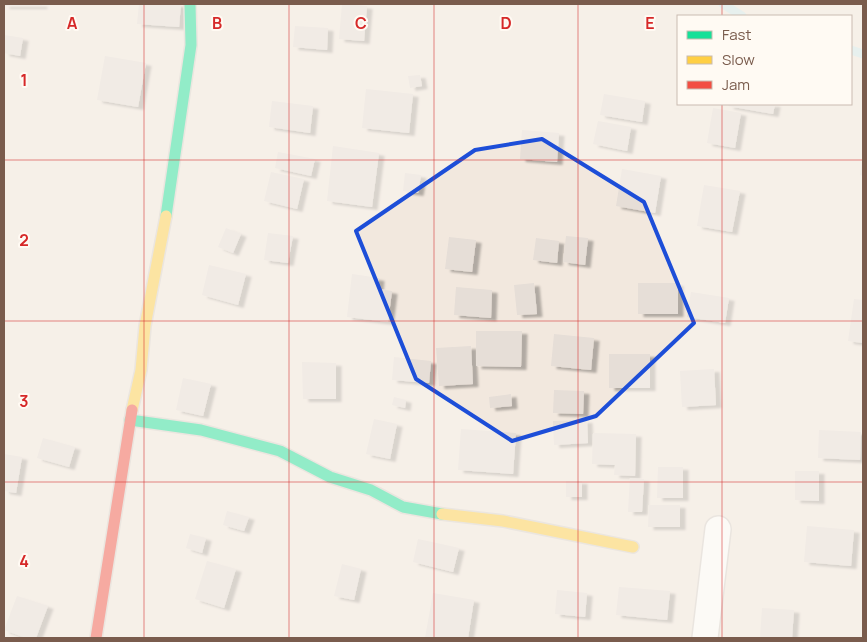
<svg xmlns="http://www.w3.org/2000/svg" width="867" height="642" viewBox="0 0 867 642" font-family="Manrope,sans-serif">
	<defs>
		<filter id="shadow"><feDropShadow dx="5.5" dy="3" stdDeviation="1" flood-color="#0004"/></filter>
	</defs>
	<rect width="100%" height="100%" fill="#f9f5f0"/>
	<path fill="#f2e8de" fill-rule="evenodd" d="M 4,4 L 863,4 L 863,638 L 4,638 ZM 678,16 L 851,16 L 851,104 L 678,104 Z"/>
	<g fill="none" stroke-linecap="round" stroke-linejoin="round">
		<path stroke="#d0e8ea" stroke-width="9" d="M 723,4 L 742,16
			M 851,50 L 863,54"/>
	</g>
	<path fill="#e6ded7" filter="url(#shadow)" d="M 4,4 L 42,4 L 42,6 L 4,6 Z
		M 139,4 L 181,4 L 179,27 L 137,24 Z
		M 342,4 L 367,6 L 364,41 L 339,39 Z
		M 295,26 L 328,28 L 327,50 L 293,47 Z
		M 4,35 L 23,38 L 20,56 L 4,53 Z
		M 105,56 L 146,63 L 138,107 L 97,100 Z
		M 420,75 L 422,86 L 410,88 L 408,76 Z
		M 366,89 L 413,94 L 409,133 L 362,128 Z
		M 604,94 L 645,101 L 642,122 L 600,115 Z
		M 272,101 L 313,106 L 310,133 L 269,127 Z
		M 729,104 L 775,104 L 773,114 L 728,106 Z
		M 713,108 L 741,113 L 735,148 L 707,143 Z
		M 598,121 L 631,127 L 627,151 L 593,144 Z
		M 522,130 L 559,133 L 557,162 L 520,159 Z
		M 333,146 L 379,153 L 372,207 L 327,201 Z
		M 278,152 L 315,159 L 311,176 L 275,168 Z
		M 862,162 L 863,162 L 863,176 L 860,175 Z
		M 622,169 L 661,176 L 655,213 L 616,206 Z
		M 271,172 L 304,179 L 297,209 L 264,201 Z
		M 405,173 L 421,175 L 418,193 L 403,191 Z
		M 704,185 L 740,191 L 732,232 L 697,226 Z
		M 226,228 L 241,234 L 233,253 L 218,247 Z
		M 268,233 L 293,236 L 288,263 L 264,260 Z
		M 566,236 L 588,238 L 585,265 L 563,262 Z
		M 449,237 L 476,240 L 472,272 L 445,269 Z
		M 536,238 L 559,241 L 557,263 L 533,260 Z
		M 209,265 L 246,274 L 238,305 L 202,295 Z
		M 352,274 L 379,278 L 378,289 L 392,291 L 388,322 L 347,317 Z
		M 534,283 L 537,314 L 517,315 L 514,285 Z
		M 638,283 L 678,283 L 678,314 L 638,314 Z
		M 456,287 L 492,290 L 491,318 L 454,315 Z
		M 691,292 L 729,298 L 725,323 L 687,317 Z
		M 854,299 L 863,300 L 863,343 L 848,341 Z
		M 476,331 L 522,331 L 521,367 L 476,366 Z
		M 554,334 L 594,338 L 591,370 L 551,366 Z
		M 471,346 L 473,384 L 439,386 L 436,348 Z
		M 609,354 L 650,354 L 650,388 L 609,388 Z
		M 394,357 L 431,361 L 429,383 L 392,380 Z
		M 302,362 L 336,363 L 336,399 L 303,399 Z
		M 714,369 L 716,405 L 682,407 L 680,371 Z
		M 183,378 L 211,384 L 203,416 L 176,410 Z
		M 554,390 L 584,391 L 583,414 L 553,413 Z
		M 511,394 L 512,406 L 490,408 L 489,397 Z
		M 394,397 L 406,400 L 405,408 L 392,405 Z
		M 374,419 L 397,424 L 390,459 L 366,454 Z
		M 587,420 L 588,443 L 554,445 L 553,421 Z
		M 461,429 L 516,433 L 513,474 L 458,470 Z
		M 819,430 L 861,432 L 860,460 L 818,458 Z
		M 593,433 L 636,434 L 635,476 L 614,475 L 615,465 L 592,464 Z
		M 43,438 L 75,447 L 69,467 L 37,458 Z
		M 4,454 L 22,457 L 16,493 L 4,491 Z
		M 658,467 L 683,467 L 683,498 L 657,498 Z
		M 795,471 L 819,471 L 819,501 L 795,500 Z
		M 630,478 L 644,479 L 642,512 L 628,512 Z
		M 566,481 L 582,481 L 582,497 L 566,497 Z
		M 649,505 L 680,505 L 680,527 L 648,527 Z
		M 227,511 L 249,517 L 244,531 L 223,525 Z
		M 807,526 L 854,530 L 851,566 L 804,562 Z
		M 190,534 L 206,538 L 202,553 L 186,548 Z
		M 418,539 L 459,548 L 453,572 L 413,562 Z
		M 207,561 L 236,569 L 224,608 L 195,599 Z
		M 342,564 L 361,569 L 354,600 L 334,596 Z
		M 619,587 L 670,591 L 667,620 L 616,615 Z
		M 557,590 L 587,593 L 585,617 L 555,614 Z
		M 433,593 L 474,600 L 468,638 L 425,638 Z
		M 17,596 L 48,606 L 36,638 L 26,638 L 4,630 Z
		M 762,608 L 794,610 L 792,638 L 760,638 Z"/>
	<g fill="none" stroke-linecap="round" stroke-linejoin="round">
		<defs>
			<path id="street" d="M 705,638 L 718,529"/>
			<path id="fast" d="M 166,216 L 191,45 L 190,4
				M 130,420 L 201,430 L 280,451 L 330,477 L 371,490 L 403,507 L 442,514"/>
			<path id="slow" d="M 132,410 L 141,370 L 145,326 L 166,216
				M 442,514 L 503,521 L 633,547"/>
			<path id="jam" d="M 96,638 L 132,410"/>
		</defs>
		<use href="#street" stroke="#d7d1cb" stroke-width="28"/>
		<use href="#fast" stroke="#d9d2cb" stroke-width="14"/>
		<use href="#slow" stroke="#d9d2cb" stroke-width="14"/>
		<use href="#jam" stroke="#d9d2cb" stroke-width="14"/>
		<use href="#street" stroke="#fefefd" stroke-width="25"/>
		<use href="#fast" stroke="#16e098" stroke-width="11"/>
		<use href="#slow" stroke="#ffcf43" stroke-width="11"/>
		<use href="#jam" stroke="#f24e42" stroke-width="11"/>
	</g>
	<path d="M0 0H867V642H0ZM 542,139 L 644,202 L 694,323 L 596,416 L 512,441 L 416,379 L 356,231 L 475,150 Z" fill="#f9f5f0" fill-opacity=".55" fill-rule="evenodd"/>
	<path fill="none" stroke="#1d4ed8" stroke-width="4" stroke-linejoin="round" d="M 542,139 L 644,202 L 694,323 L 596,416 L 512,441 L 416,379 L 356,231 L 475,150 Z"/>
	<path fill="none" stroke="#d62828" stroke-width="1" stroke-opacity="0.55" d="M 144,4 L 144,638M 289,4 L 289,638M 434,4 L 434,638M 578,4 L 578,638M 722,4 L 722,16M 722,104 L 722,638M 4,160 L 863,160M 4,321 L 863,321M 4,482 L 863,482"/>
	<g font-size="16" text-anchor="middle" font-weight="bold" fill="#d62828" stroke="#fffaf3" stroke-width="4" stroke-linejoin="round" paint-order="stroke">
		<text x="72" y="29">A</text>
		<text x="217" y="29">B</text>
		<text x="361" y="29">C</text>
		<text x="506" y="29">D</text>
		<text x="650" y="29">E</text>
		<text x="24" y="86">1</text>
		<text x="24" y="246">2</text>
		<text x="24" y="407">3</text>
		<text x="24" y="567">4</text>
	</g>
	<rect width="867" height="642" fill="none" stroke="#7a5c4d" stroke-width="10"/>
	<rect x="677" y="15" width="175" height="90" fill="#fffaf3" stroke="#cabbb1"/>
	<rect x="687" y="31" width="25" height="8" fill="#16e098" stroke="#cabbb1"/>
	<text x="722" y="40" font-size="15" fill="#7a5c4d">Fast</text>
	<rect x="687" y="56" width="25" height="8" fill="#ffcf43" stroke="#cabbb1"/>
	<text x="722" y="65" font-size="15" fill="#7a5c4d">Slow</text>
	<rect x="687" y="81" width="25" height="8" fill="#f24e42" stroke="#cabbb1"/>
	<text x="722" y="90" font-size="15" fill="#7a5c4d">Jam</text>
</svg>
